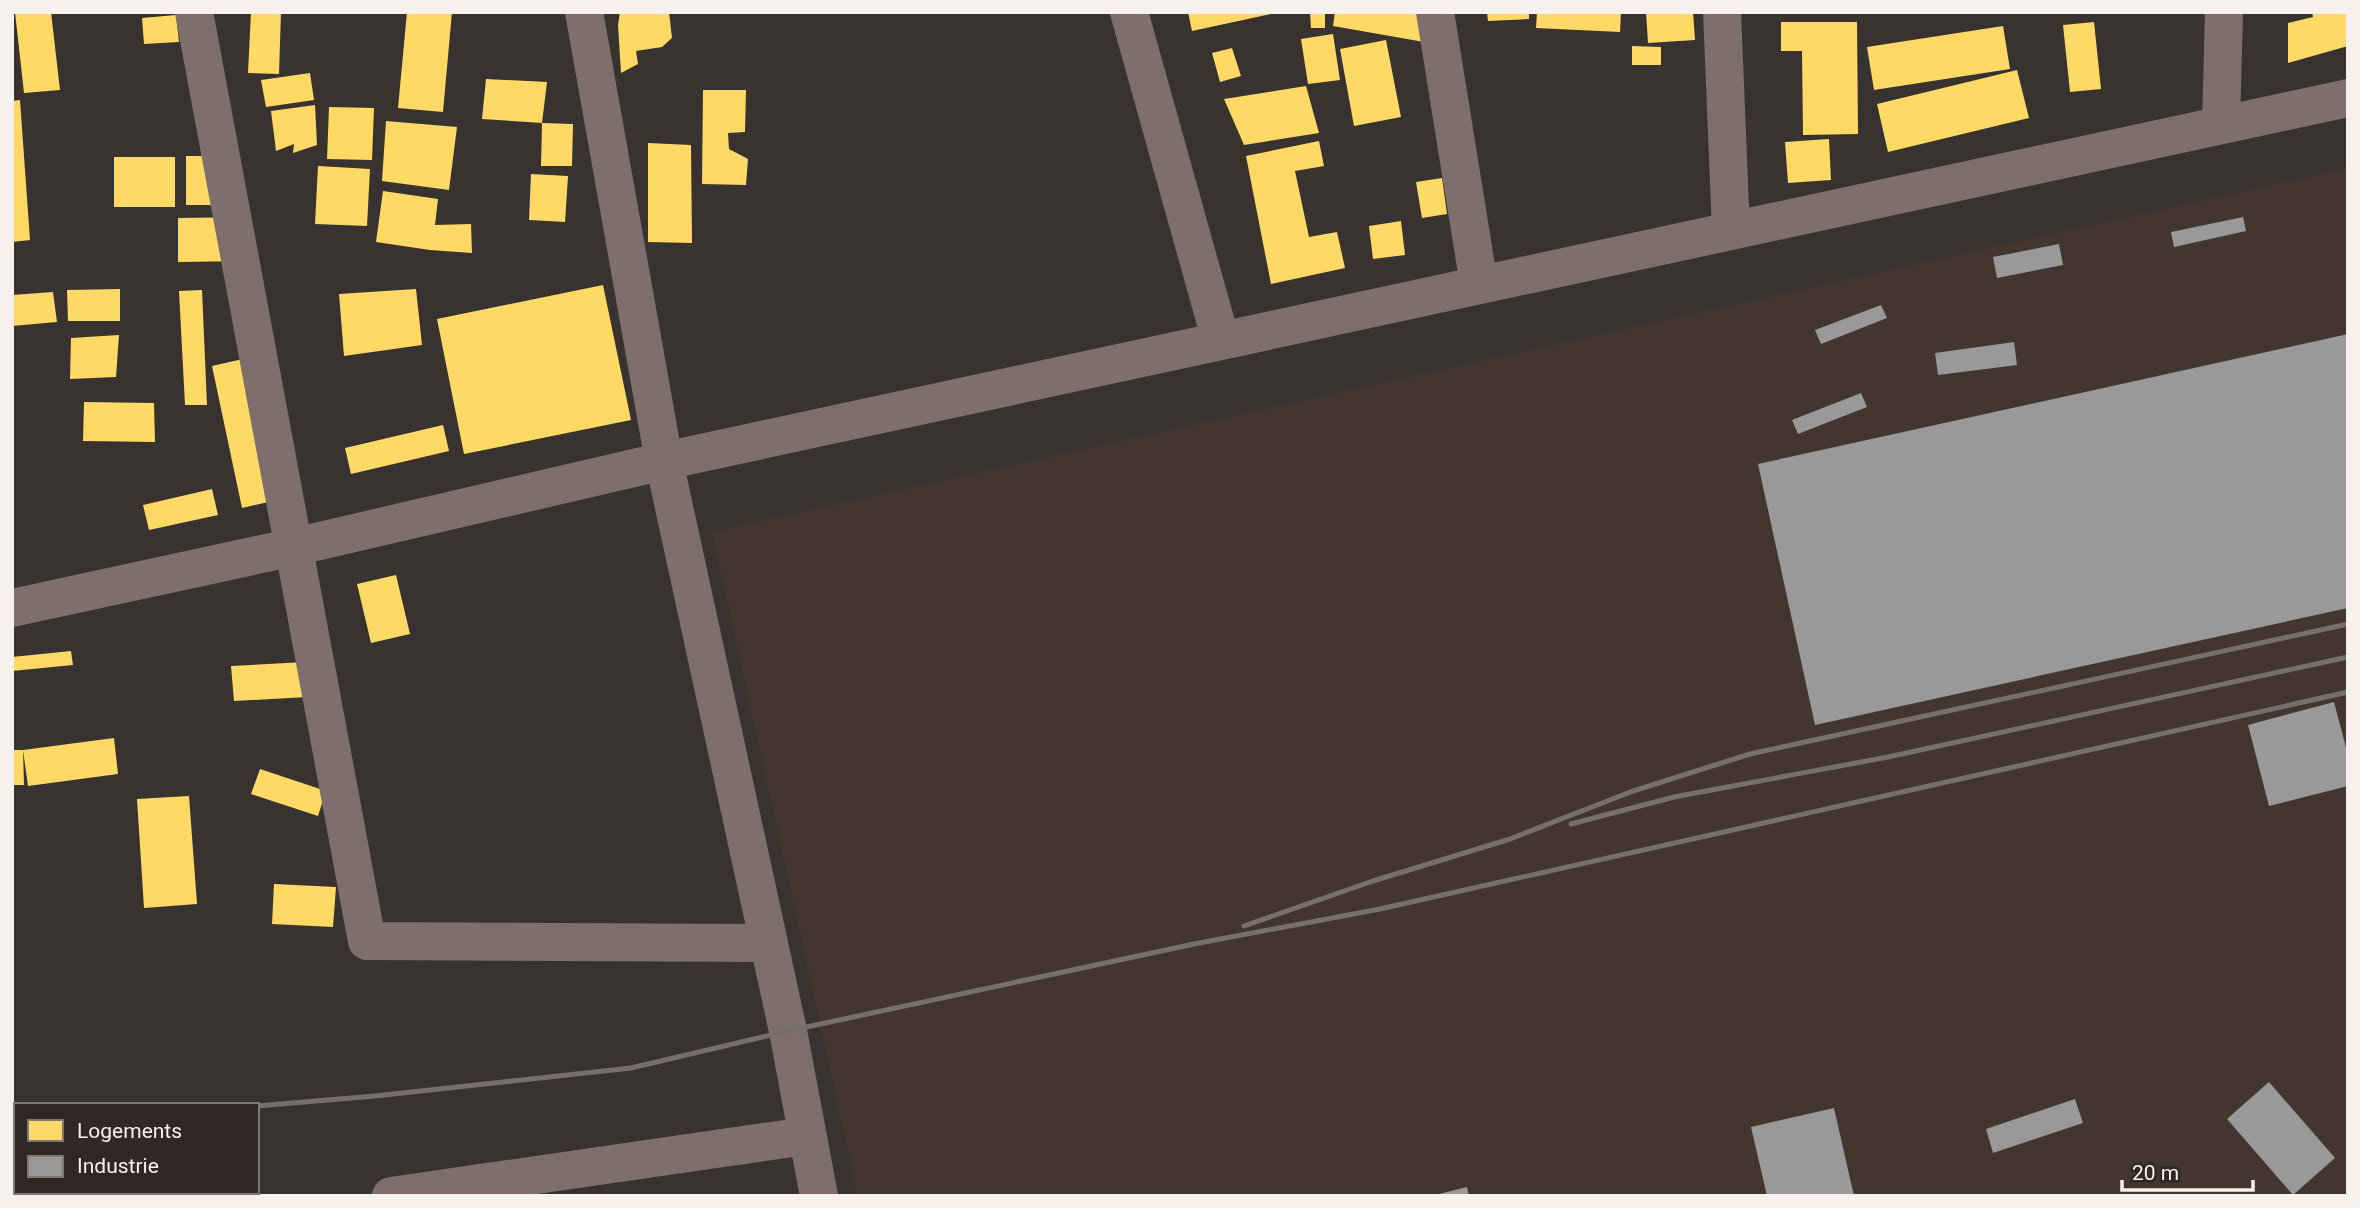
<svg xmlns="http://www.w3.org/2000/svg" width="2360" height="1208" viewBox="0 0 2360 1208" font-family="Roboto,sans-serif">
	<rect width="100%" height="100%" fill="#383331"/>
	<path fill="#42362f" d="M 2348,168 L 2348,1196 L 858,1196 L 712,532 Z"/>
	<path fill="#ffd966" d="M 15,12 L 51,12 L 60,90 L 24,93 Z
		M 251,12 L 281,12 L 279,74 L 248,73 Z
		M 407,12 L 452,12 L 443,112 L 398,108 Z
		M 620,12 L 669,12 L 672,38 L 662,47 L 636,51 L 638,64 L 621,73 L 618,25 Z
		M 1188,12 L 1274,12 L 1275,13 L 1192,31 Z
		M 1310,12 L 1325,12 L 1325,28 L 1311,28 Z
		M 1335,12 L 1447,12 L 1441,45 L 1333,26 Z
		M 1487,12 L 1529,12 L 1529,19 L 1488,21 Z
		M 1537,12 L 1621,12 L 1620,32 L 1536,28 Z
		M 1646,12 L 1693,12 L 1695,40 L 1648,43 Z
		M 2312,12 L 2348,12 L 2348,46 L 2288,63 L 2288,23 L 2313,17 Z
		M 176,15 L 179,42 L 144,44 L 142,18 Z
		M 1781,22 L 1857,22 L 1858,134 L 1803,135 L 1802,51 L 1781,51 Z
		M 2094,22 L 2101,89 L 2070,92 L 2063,25 Z
		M 2003,26 L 2010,69 L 1874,90 L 1867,47 Z
		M 1333,34 L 1340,80 L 1308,84 L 1301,39 Z
		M 1386,40 L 1401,117 L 1354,126 L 1340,49 Z
		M 1632,46 L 1661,47 L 1661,65 L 1632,65 Z
		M 1232,48 L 1241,76 L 1220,82 L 1212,53 Z
		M 2017,70 L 2029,118 L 1888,152 L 1877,104 Z
		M 310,73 L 314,100 L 266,107 L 261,80 Z
		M 486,79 L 547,82 L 542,123 L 573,124 L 572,166 L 541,166 L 542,123 L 482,119 Z
		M 1306,86 L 1319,133 L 1244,145 L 1224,99 Z
		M 703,90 L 746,90 L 745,132 L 728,133 L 729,149 L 748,159 L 746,185 L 702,184 Z
		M 20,100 L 30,240 L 12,242 L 12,101 Z
		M 315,105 L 317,145 L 293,153 L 294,144 L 276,151 L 271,111 Z
		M 329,107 L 374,108 L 372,160 L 327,159 Z
		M 386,121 L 457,127 L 449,190 L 382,181 Z
		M 1829,139 L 1831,180 L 1788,183 L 1785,142 Z
		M 1319,141 L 1324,166 L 1295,171 L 1309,237 L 1337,232 L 1345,268 L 1271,284 L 1246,156 Z
		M 648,143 L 691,145 L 692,243 L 648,242 Z
		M 186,156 L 229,156 L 230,205 L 186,205 Z
		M 114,157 L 175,157 L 175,207 L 114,207 Z
		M 318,166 L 370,169 L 367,226 L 315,224 Z
		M 531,174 L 568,176 L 565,222 L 529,220 Z
		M 1442,178 L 1447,214 L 1422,218 L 1416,182 Z
		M 383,191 L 438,199 L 435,225 L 471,224 L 472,253 L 430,250 L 376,242 Z
		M 247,217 L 248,261 L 178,262 L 178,218 Z
		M 1401,221 L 1405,255 L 1373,259 L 1369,226 Z
		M 603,285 L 631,420 L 464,454 L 437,319 Z
		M 120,289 L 120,321 L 68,321 L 67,290 Z
		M 416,289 L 422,345 L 344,356 L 339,294 Z
		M 202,290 L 207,405 L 185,405 L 179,291 Z
		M 53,292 L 57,322 L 12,326 L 12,295 Z
		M 119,335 L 116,377 L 70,379 L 71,338 Z
		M 243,359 L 273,501 L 242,508 L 212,366 Z
		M 84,402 L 154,403 L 155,442 L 83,441 Z
		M 443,425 L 449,451 L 351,474 L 345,448 Z
		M 212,489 L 218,515 L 149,530 L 143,505 Z
		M 396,575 L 410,634 L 371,643 L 357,584 Z
		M 71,651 L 73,665 L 12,671 L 12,657 Z
		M 305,662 L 308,697 L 234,701 L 231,666 Z
		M 114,738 L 118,774 L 28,786 L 23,750 Z
		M 12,750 L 23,750 L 24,785 L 12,785 Z
		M 260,769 L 326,791 L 318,816 L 251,794 Z
		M 189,796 L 197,904 L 144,908 L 137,799 Z
		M 274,884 L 336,887 L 333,927 L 272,924 Z"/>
	<path fill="#999" d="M 2243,217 L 2246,231 L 2174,247 L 2171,232 Z
		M 2059,244 L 2063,265 L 1997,278 L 1993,257 Z
		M 1881,305 L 1887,318 L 1821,344 L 1815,330 Z
		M 2348,334 L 2348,608 L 1815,725 L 1758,464 Z
		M 2014,342 L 2017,365 L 1938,375 L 1935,353 Z
		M 1861,393 L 1867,407 L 1798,434 L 1792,420 Z
		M 2334,702 L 2348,755 L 2348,786 L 2269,806 L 2248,725 Z
		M 2269,1082 L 2335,1158 L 2293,1195 L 2227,1119 Z
		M 2075,1099 L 2083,1123 L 1993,1153 L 1986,1129 Z
		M 1834,1108 L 1854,1196 L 1767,1196 L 1751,1127 Z
		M 1467,1187 L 1469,1196 L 1435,1196 L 1435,1195 Z"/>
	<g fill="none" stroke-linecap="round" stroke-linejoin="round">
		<path stroke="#7e6e6c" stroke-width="38" d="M 194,12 L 367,941 L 767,943
			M 584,12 L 664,461 L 788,1031 L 819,1196
			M 1129,12 L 1221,341
			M 1435,12 L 1479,285
			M 1722,12 L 1731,231
			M 2221,125 L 2224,12
			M 12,608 L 294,547 L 664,461 L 2348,98
			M 391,1196 L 806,1136"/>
		<path stroke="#786f6d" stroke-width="5" d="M 1571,824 L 1674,797 L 1888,757 L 2348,657
			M 1244,926 L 1373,881 L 1510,839 L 1633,791 L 1750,754 L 2348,624
			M 257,1106 L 375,1096 L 631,1068 L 788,1031 L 1194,944 L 1380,909 L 2348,692
			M 12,1108 L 16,1108"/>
	</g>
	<rect width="2360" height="1208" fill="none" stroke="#f6f1ee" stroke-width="28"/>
	<rect x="14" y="1103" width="245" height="91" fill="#302824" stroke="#7f7875" stroke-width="2"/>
	<rect x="28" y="1120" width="35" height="21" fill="#ffd966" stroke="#7f7875" stroke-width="2"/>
	<text x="77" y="1138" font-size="21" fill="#f6f1ee">Logements</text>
	<rect x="28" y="1156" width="35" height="21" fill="#999999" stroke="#7f7875" stroke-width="2"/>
	<text x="77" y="1173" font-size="21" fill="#f6f1ee">Industrie</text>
	<path d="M2122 1180v10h131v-10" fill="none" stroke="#f6f1ee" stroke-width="3.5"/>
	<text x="2132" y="1180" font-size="21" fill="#f6f1ee" stroke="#302824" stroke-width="5" paint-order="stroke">20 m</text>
</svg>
